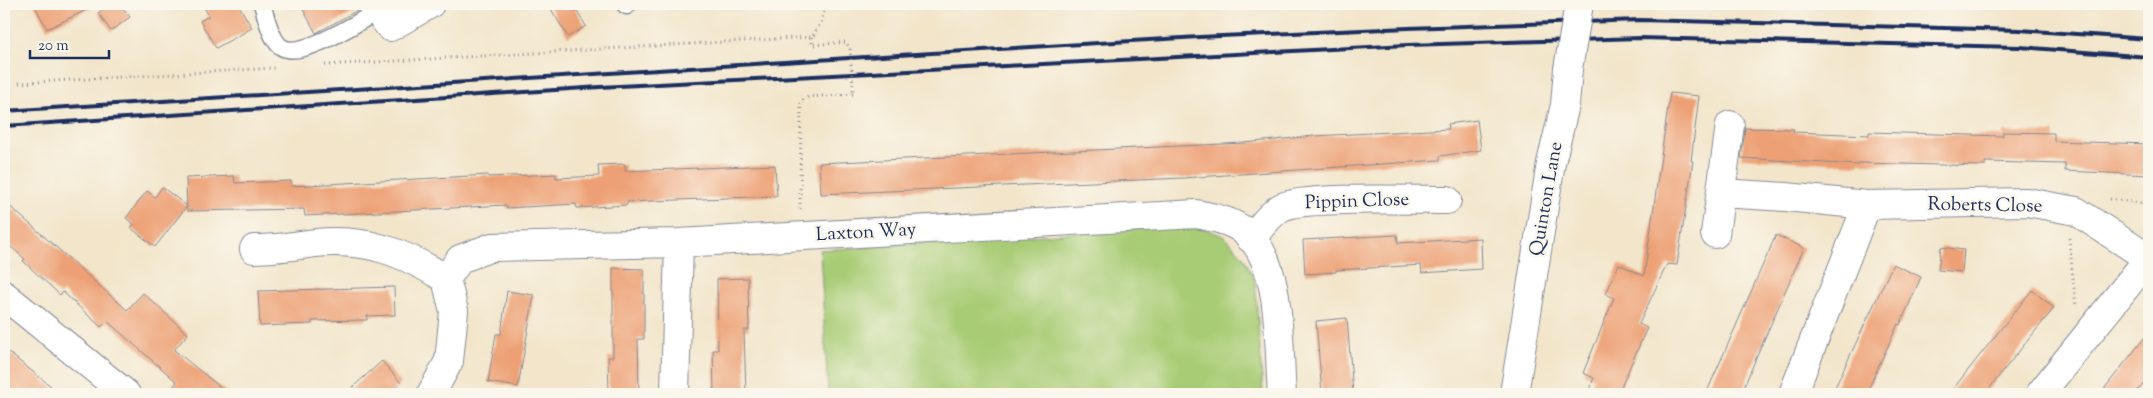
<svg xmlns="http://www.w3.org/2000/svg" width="2153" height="398" viewBox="0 0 2153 398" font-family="'Sorts Mill Goudy',serif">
	<rect width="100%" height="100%" fill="#fbf7ec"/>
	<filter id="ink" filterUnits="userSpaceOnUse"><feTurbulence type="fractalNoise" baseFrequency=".02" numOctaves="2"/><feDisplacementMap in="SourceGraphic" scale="10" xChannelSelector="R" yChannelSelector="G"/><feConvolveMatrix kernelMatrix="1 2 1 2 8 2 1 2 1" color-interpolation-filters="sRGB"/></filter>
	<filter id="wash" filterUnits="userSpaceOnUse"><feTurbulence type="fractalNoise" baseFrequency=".0096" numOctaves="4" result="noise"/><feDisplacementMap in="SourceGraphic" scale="20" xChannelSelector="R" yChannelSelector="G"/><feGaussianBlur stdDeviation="1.12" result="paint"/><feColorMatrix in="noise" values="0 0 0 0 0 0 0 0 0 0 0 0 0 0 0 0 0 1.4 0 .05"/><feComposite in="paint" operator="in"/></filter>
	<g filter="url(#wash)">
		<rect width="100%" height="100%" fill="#f2e5ca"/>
		<path fill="#a8cc75" stroke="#627e6a" d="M 1193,225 L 1224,236 L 1243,256 L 1255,280 L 1263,394 L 828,394 L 820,250 Z"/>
		<g id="blocks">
			<path fill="#eda075" d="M 34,4 L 99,4 L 47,29 Z
				M 111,4 L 120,4 L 130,17 L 111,31 L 98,13 Z
				M 202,4 L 238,4 L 252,28 L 216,48 L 200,21 L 209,16 Z
				M 300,4 L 357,4 L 358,10 L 316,33 Z
				M 548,4 L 572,4 L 586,26 L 568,37 Z
				M 1670,93 L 1699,96 L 1691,161 L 1693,161 L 1677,265 L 1667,264 L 1639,324 L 1647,328 L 1618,394 L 1587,394 L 1594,378 L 1583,373 L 1614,298 L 1606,294 L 1619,264 L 1644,276 Z
				M 1477,120 L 1481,150 L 1440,156 L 1440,160 L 1183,178 L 821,194 L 819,163 L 1244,143 L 1314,136 L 1449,129 L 1448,124 Z
				M 1745,128 L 1794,129 L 1793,132 L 1869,135 L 1869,132 L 2003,136 L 2003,132 L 2054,133 L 2054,141 L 2149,144 L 2149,175 L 2065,171 L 2065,164 L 1985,162 L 1985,166 L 1859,163 L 1859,165 L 1741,158 Z
				M 625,164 L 625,171 L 775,165 L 777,196 L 627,202 L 627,205 L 577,208 L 576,204 L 506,208 L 506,205 L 305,216 L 304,209 L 187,211 L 186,178 L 234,176 L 235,183 L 291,181 L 291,186 L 488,175 L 488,177 L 556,174 L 556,178 L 599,176 L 598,165 Z
				M 162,187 L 187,206 L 155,247 L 131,228 L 134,224 L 126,218 L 147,191 L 155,197 Z
				M 4,201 L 127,310 L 143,293 L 188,334 L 174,350 L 229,394 L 167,394 L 177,382 L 107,321 L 101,327 L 63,292 L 60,295 L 23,261 L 25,259 L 4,241 Z
				M 1397,235 L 1398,243 L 1481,238 L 1482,269 L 1422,273 L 1421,265 L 1336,270 L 1336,272 L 1305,274 L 1303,240 Z
				M 1776,235 L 1804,248 L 1754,363 L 1741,394 L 1706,394 Z
				M 1941,247 L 1964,250 L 1962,272 L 1938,270 Z
				M 1893,264 L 1921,277 L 1900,325 L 1898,324 L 1866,394 L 1832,394 Z
				M 613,268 L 644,269 L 644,339 L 638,339 L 639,394 L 609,394 L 608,357 L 613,357 Z
				M 748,278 L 749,330 L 744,330 L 746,394 L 714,394 L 713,350 L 718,350 L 717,279 Z
				M 394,287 L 395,315 L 367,316 L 367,320 L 312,321 L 312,324 L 260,326 L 258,291 Z
				M 2032,290 L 2054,308 L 2007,366 L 1985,394 L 1949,394 Z
				M 507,291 L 534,295 L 518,387 L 488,382 L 496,334 L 501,334 Z
				M 1347,318 L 1353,394 L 1322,394 L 1316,321 Z
				M 2149,332 L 2149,377 L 2135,394 L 2100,394 Z
				M 4,349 L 61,394 L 4,394 Z
				M 382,361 L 401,383 L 389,394 L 345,394 Z"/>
		</g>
	</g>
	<g filter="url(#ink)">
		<use href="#blocks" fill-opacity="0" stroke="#868a94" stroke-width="1"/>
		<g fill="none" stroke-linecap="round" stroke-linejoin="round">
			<defs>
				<path id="service" d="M 262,4 C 266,16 270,37 280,46 C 299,62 359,21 378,11
					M 624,4 L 627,6"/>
				<path id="minor" d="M 372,4 L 390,27 L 430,4
					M 1721,193 L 1786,197 L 1867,205 L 2027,202 L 2076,211 L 2148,258
					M 1715,234 L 1730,125
					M 1251,239 C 1260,228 1268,216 1280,208 C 1300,196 1417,200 1447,200
					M 254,249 C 275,249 295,246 315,243 C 367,238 403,252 446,279
					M 4,295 L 126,394
					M 431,394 L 449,361 L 454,311 L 446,279 L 460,259 L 492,247 L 679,243 L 1196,214 C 1212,217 1229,220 1243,230 C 1284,261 1278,348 1282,394
					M 675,394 L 679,243
					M 1514,394 L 1551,163 L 1565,105 L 1568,69
					M 1793,394 L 1867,205
					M 2040,394 L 2149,258"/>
			</defs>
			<use href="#service" stroke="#868a94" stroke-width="19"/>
			<use href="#minor" stroke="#868a94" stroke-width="30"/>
			<path stroke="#868a94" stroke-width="3" stroke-dasharray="1 4" stroke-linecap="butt" d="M 812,37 L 812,45 L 846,42 L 850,49
				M 325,65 L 812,37 L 821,23 L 826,4
				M 19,83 L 274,68
				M 2110,199 L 2149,204
				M 800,209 L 801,101 L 808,97 L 853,94 L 853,87
				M 2069,238 L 2076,307"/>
			<use href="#service" stroke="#fff" stroke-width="16"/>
			<use href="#minor" stroke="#fff" stroke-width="28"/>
			<path stroke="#1b2f5e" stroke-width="4" d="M 4,111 L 849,58 L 1199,37 L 1408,28 L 1640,20 L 2020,30 L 2149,39
				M 4,126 L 600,87 L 1408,45 L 1640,38 L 2019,47 L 2149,57"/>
			<defs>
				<path id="minor-bridge" d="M 1568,69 L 1579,4"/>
			</defs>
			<use href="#minor-bridge" stroke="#868a94" stroke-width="30" stroke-linecap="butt"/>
			<path stroke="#868a94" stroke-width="3" stroke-dasharray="1 4" stroke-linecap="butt" d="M 850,49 L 853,87"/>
			<use href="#minor-bridge" stroke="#fff" stroke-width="28"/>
		</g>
	</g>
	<g text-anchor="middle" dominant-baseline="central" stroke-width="5" stroke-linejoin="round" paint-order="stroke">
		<g font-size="19" fill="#1b2f5e" stroke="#fbf7ec">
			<text transform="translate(1547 199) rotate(-80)">Quinton Lane</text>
			<text transform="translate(1357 202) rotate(-2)">Pippin Close</text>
			<text transform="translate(1985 206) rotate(1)">Roberts Close</text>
			<text transform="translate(866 233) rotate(-3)">Laxton Way</text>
		</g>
	</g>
	<rect width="2153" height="398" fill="none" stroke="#fbf7ec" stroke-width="20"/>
	<path d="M30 50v8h79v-8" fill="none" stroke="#1b2f5e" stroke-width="2.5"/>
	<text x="38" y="50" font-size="15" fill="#1b2f5e" stroke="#fbf7ec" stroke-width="4" paint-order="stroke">20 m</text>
</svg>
